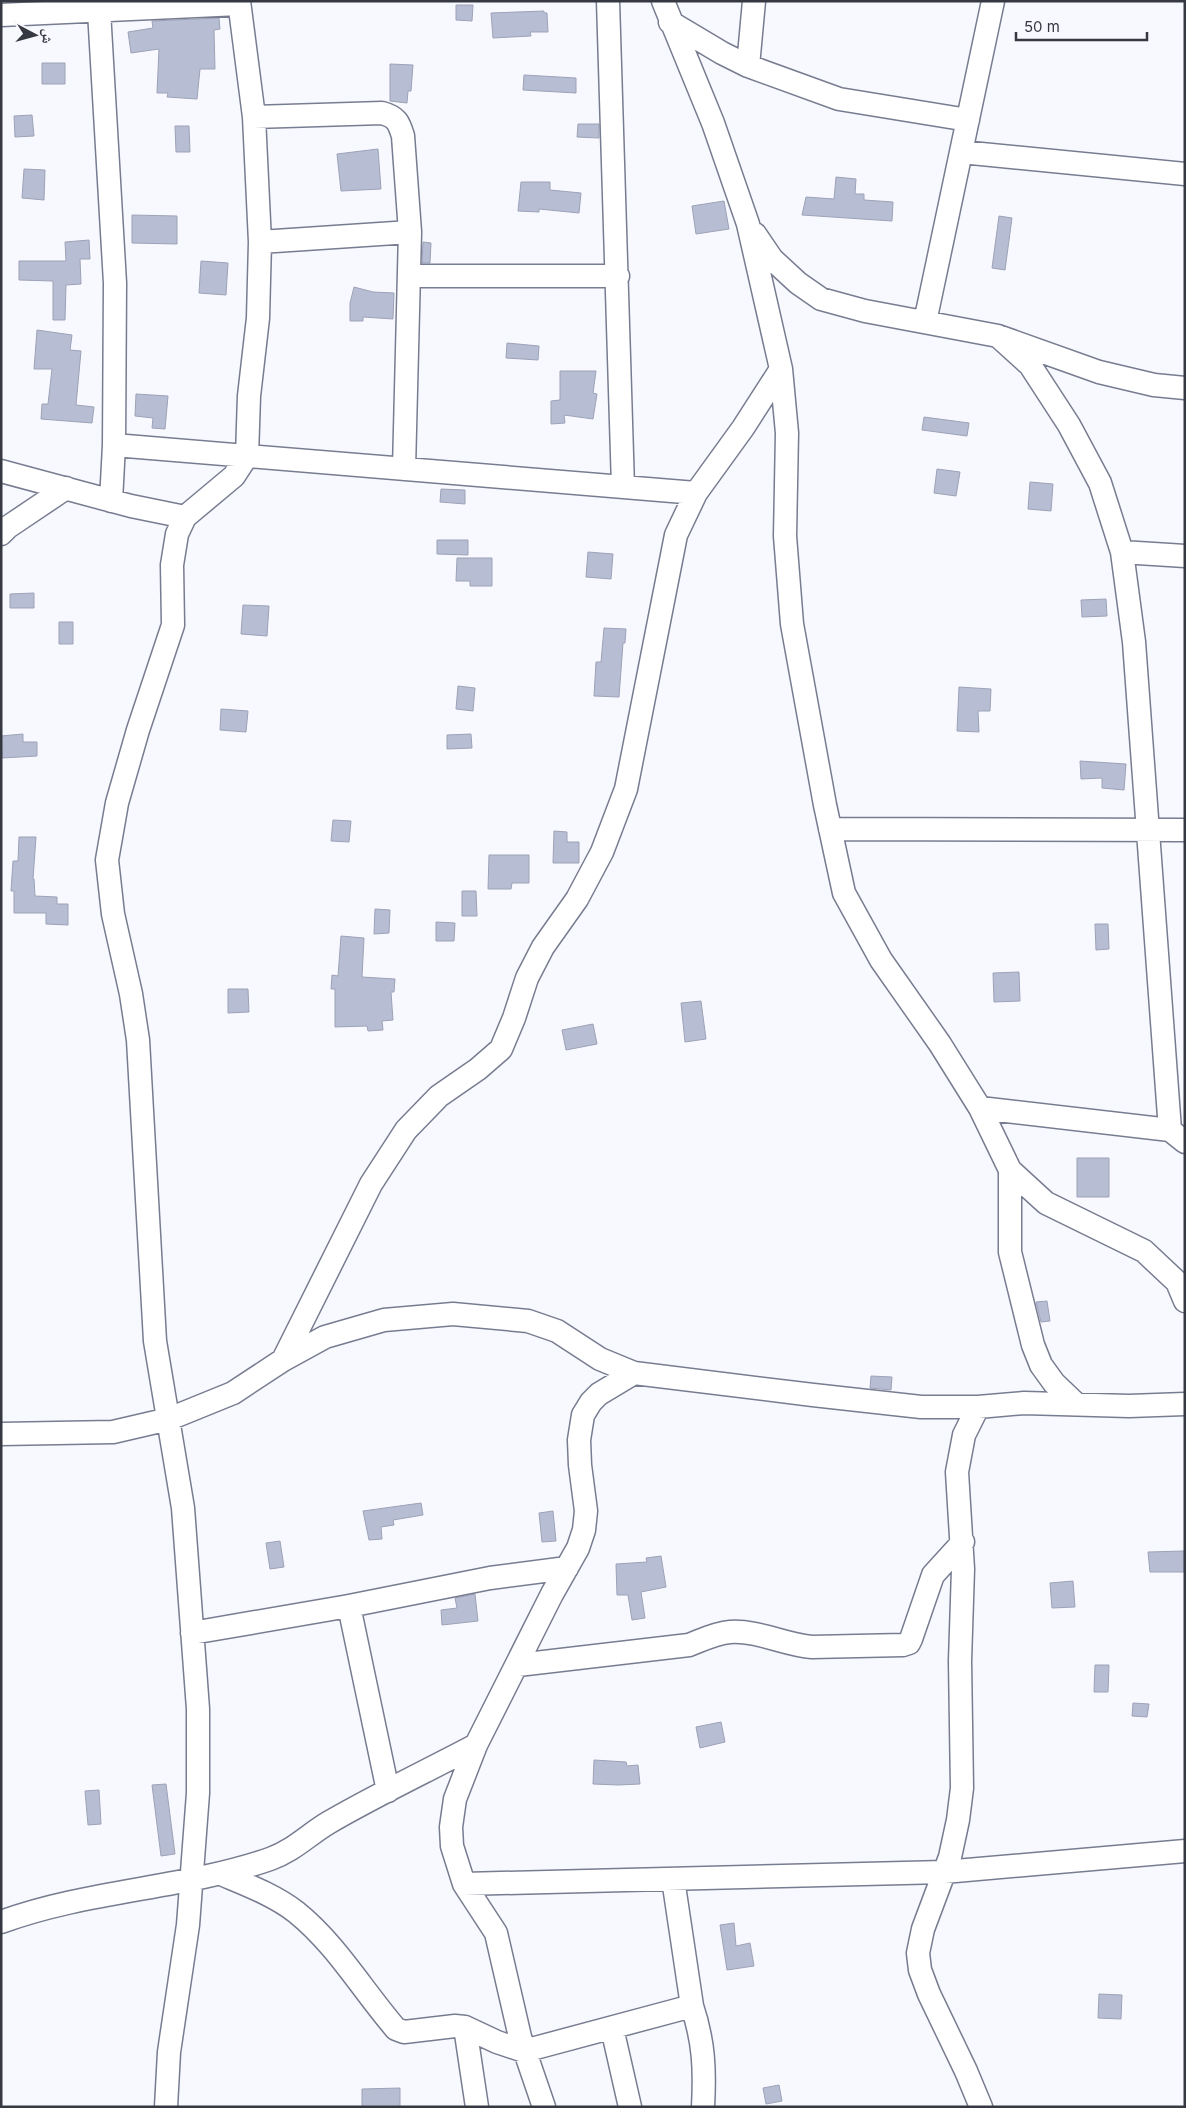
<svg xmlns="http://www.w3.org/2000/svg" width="1186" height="2108" viewBox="0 0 1186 2108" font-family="Inter,'Noto Naskh Arabic',sans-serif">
	<rect width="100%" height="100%" fill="#f8f9fe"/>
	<path fill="#b7bdd3" stroke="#9da2b8" d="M 456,5 L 473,5 L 472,21 L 456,20 Z
		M 544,11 L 544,13 L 547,13 L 548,32 L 530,32 L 531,36 L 493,38 L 491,13 Z
		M 219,18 L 220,29 L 214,30 L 215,69 L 200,69 L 197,99 L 167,97 L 168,93 L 157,93 L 159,49 L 131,53 L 128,32 L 153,28 L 152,21 Z
		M 42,63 L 65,63 L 65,84 L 42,84 Z
		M 390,64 L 413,65 L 411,91 L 408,91 L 407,103 L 390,101 Z
		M 524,75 L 576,78 L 576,93 L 523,90 Z
		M 32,115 L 34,136 L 15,137 L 14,116 Z
		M 578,124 L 599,124 L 599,138 L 577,137 Z
		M 175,126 L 189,126 L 190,152 L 176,152 Z
		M 378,149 L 381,189 L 341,191 L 337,154 Z
		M 24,169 L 45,170 L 44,200 L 22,198 Z
		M 836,177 L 856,179 L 855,194 L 864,194 L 864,200 L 893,202 L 892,221 L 802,215 L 806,197 L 834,199 Z
		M 521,182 L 550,182 L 550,190 L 581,193 L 579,213 L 539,209 L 539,212 L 518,211 Z
		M 724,201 L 729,229 L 696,234 L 692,206 Z
		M 132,215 L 177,216 L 177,244 L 132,243 Z
		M 999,216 L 1012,218 L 1005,270 L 992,268 Z
		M 89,240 L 90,259 L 80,259 L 81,284 L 66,285 L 65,320 L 53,320 L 53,281 L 19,280 L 19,261 L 66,261 L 65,242 Z
		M 423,242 L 431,243 L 430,263 L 422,263 Z
		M 201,261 L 228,263 L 226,295 L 199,293 Z
		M 354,287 L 373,292 L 394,293 L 393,319 L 363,317 L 363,321 L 350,321 L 350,303 Z
		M 37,330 L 72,335 L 70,350 L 81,351 L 76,405 L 94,407 L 92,423 L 41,419 L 42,404 L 48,404 L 52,369 L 34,369 Z
		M 507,343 L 539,346 L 538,360 L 506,358 Z
		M 560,371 L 596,371 L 593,393 L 597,394 L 593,419 L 564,415 L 565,423 L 551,424 L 551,401 L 560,400 Z
		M 136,394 L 168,396 L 165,429 L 152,428 L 153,418 L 135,416 Z
		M 924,417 L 969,423 L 967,436 L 922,430 Z
		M 937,469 L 960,472 L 956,496 L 934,493 Z
		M 1030,482 L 1053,484 L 1051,511 L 1028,509 Z
		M 441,489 L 465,490 L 465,504 L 440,502 Z
		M 437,540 L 468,540 L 468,555 L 437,554 Z
		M 588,552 L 613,554 L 611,579 L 586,577 Z
		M 457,558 L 492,558 L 492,586 L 470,586 L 470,581 L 456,581 Z
		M 34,593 L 34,608 L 10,608 L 10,594 Z
		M 1106,599 L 1107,616 L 1082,617 L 1081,600 Z
		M 243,605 L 269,606 L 267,636 L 241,634 Z
		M 59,622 L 73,622 L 73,644 L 59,644 Z
		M 604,628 L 626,629 L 625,643 L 623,643 L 619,697 L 594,696 L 596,662 L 601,662 Z
		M 458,686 L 475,688 L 473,711 L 456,709 Z
		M 959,687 L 991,689 L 990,711 L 978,711 L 979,732 L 957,731 Z
		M 221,709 L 248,711 L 246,732 L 220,730 Z
		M 23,734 L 23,742 L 37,742 L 37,756 L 2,758 L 1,736 Z
		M 471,734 L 472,748 L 447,749 L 447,735 Z
		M 1080,761 L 1126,764 L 1124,790 L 1102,788 L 1102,778 L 1081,779 Z
		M 333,820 L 351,821 L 349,842 L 331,841 Z
		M 554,831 L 567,832 L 567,842 L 579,842 L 579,863 L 553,863 Z
		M 19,837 L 36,837 L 33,879 L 34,879 L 35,896 L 57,897 L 57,904 L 68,904 L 68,925 L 46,924 L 46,913 L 14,913 L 14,891 L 11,891 L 13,861 L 18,861 Z
		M 489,855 L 529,855 L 529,883 L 512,883 L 511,889 L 488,889 Z
		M 462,891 L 476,891 L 477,916 L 462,916 Z
		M 375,909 L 390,910 L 389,933 L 374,934 Z
		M 436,922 L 455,923 L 454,941 L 436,941 Z
		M 1095,924 L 1108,924 L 1109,949 L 1096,950 Z
		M 341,936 L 364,938 L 362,977 L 395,979 L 394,992 L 391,992 L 393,1020 L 382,1021 L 383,1030 L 368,1031 L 367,1026 L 335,1027 L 335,989 L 331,989 L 332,975 L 338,976 Z
		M 1019,972 L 1020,1001 L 994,1002 L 993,973 Z
		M 228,989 L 248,989 L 249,1012 L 228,1013 Z
		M 701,1001 L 706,1039 L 685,1042 L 681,1003 Z
		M 593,1024 L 597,1044 L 566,1050 L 562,1030 Z
		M 1077,1158 L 1109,1158 L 1109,1197 L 1077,1197 Z
		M 1047,1301 L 1050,1321 L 1041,1322 L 1036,1302 Z
		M 871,1376 L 892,1377 L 891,1390 L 870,1388 Z
		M 421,1503 L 423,1515 L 393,1520 L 394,1525 L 381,1527 L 382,1539 L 369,1540 L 363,1511 Z
		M 553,1511 L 556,1541 L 542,1542 L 539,1513 Z
		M 280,1541 L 284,1567 L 270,1569 L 266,1543 Z
		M 1184,1551 L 1184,1572 L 1150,1572 L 1148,1552 Z
		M 661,1556 L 666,1587 L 641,1592 L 645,1618 L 632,1620 L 628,1595 L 617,1595 L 616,1564 L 647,1562 L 646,1558 Z
		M 1073,1581 L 1075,1607 L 1052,1608 L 1050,1583 Z
		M 475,1594 L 478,1621 L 442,1625 L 441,1610 L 457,1608 L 455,1598 Z
		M 1095,1665 L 1109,1665 L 1108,1692 L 1094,1692 Z
		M 1133,1703 L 1149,1704 L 1147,1717 L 1132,1716 Z
		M 721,1722 L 725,1742 L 700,1748 L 696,1727 Z
		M 594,1760 L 626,1762 L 627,1766 L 638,1765 L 640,1784 L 618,1785 L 593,1784 Z
		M 166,1784 L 175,1854 L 161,1856 L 152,1785 Z
		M 99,1790 L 101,1824 L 88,1825 L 85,1791 Z
		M 734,1923 L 736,1946 L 750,1943 L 754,1966 L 727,1970 L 720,1925 Z
		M 1099,1994 L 1122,1995 L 1121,2019 L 1098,2018 Z
		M 779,2085 L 782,2101 L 766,2104 L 763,2088 Z
		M 400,2088 L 400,2107 L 362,2107 L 362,2089 Z"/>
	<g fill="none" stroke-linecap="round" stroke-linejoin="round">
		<defs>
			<path id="minor" d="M 608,1 L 623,487
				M 663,1 L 713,123 L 748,224 L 781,369 L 787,433 L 785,536 L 792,624 L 825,805 L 844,893 L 881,960 L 940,1044 L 980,1108 L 1010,1170 L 1046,1203 L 1144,1251 L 1177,1282 L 1185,1301
				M 99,11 L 115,283 L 114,445 L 111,501
				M 1,15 L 239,4
				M 670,22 L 722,53 L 748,66 L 839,99 L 968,120
				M 748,66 L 754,1
				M 254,117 L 382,113 C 397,117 399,123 403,136 L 410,232 L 404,469
				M 961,152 L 1185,174
				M 755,234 L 772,259 L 798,283 L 821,299 L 865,311 L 998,336 L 1099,372 L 1154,385 L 1185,388
				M 260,242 L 410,232
				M 409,276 L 618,276
				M 925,322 L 993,1
				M 998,336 L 1030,365 L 1069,425 L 1100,483 L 1122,552 L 1134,642 L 1170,1130
				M 114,445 L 696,493
				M 1,471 L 131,506 L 185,517
				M 1,534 L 8,527 L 66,488
				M 1122,552 L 1185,556
				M 830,829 L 1185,830
				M 980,1108 L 1170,1130 L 1185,1142
				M 1010,1170 L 1010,1252 L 1033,1345 L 1041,1365 L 1054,1383 L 1076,1404
				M 283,1360 L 371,1184 L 406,1130 L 439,1096 L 478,1069 L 501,1049 L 514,1018 L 527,978 L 543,947 L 577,899 L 602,852 L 626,789 L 676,535 L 696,493 L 743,428 L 781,369
				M 978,1407 L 964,1435 L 957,1472 L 963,1569 L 960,1661 L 962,1788 L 958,1820 L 950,1857 L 923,1929 L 918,1953 L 920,1970 L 929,1994 L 966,2071 L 981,2107
				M 1,1434 L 113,1432 L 169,1419 L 233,1393 L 283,1360 L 325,1337 L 384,1320 L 453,1314 L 528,1321 L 557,1331 L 600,1359 L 634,1373 L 813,1395 L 921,1407 L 978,1407 L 1024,1403 L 1129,1406 L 1185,1404
				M 349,1606 L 388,1791
				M 192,1633 L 349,1606 L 490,1578 L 567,1568
				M 518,1665 L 689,1645 C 702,1640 716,1633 730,1632 C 758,1630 785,1645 812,1647 L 903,1645 L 909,1643 L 911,1639 L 933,1575 L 963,1542
				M 221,1874 C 247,1885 274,1895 296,1912 C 336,1944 363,1991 396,2029 L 404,2032 L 455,2026 L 465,2027 L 497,2042 L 524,2051 L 692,2006
				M 673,1879 L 692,2006 C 704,2042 705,2070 703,2107
				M 464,1884 L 944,1872 L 1185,1851
				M 1,1922 C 88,1890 183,1889 270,1859 C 293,1851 308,1835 328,1823 C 376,1795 427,1771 476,1745
				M 465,2027 L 477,2107
				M 612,2028 L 630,2107
				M 166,2107 L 169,2052 L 188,1925 L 198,1793 L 198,1709 L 183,1508 L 155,1341 L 138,1040 L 131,994 L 113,914 L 107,860 L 117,803 L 138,730 L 173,625 L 172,565 L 177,534 L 185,517 L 234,476 L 247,456 L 249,396 L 258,318 L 260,242 L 254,117 L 239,1
				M 544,2107 L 520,2037 L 496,1933 L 464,1884 L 452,1846 L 451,1827 L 455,1799 L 476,1745 L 552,1594 L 578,1548 L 584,1530 L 586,1511 L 580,1465 L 579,1440 L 583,1415 L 591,1402 L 599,1394 L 634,1373"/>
		</defs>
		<use href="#minor" stroke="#777c90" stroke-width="25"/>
		<use href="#minor" stroke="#fff" stroke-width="22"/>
	</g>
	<rect width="1186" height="2108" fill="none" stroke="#373942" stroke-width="5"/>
	<g transform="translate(35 35) rotate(96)" stroke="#f8f9fe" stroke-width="4" paint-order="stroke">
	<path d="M0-4L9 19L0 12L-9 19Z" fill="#373942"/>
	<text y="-8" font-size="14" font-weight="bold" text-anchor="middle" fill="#373942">ش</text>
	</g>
	<path d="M1016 32v8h131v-8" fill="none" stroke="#373942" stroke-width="2.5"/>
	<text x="1024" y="32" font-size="15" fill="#373942" stroke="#f8f9fe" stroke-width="4" paint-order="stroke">50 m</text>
</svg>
